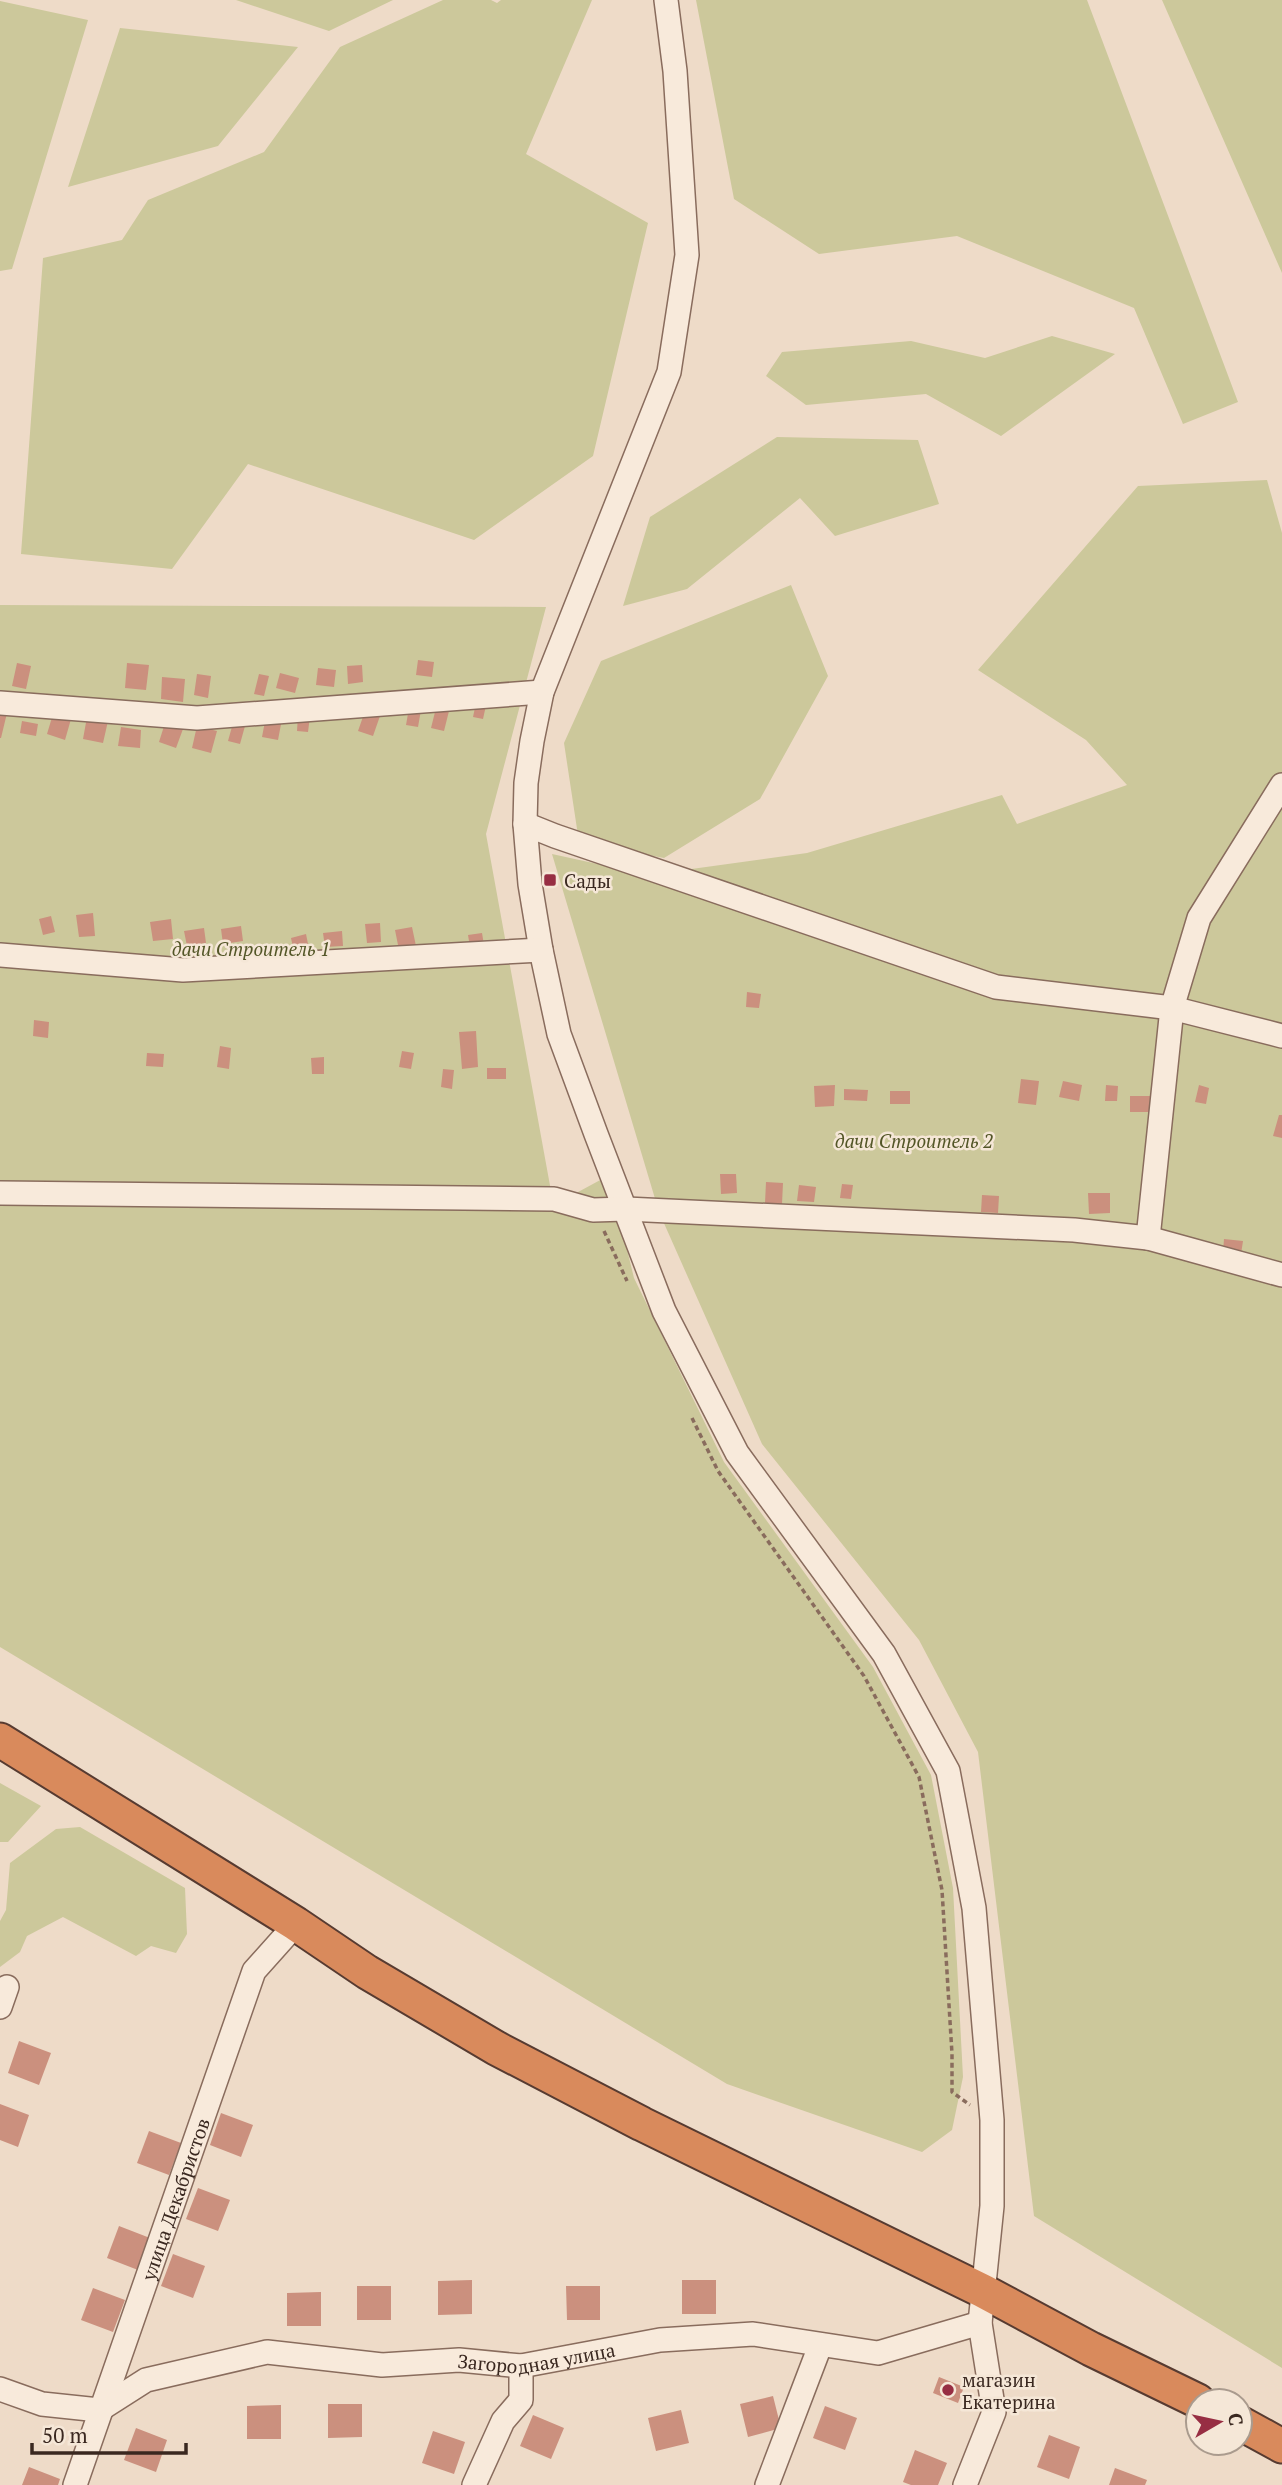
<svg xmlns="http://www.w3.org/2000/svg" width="1282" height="2485" viewBox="0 0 1282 2485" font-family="'PT Serif',serif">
	<rect width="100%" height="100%" fill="#eedbc8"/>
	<path fill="#ccc89b" d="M 236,0 L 393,0 L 329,31 Z
		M 443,0 L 491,0 L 497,3 L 501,0 L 592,0 L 526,154 L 648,223 L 593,456 L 474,540 L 248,464 L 172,569 L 21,554 L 43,258 L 122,240 L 148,200 L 264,152 L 340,47 Z
		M 696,0 L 1087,0 L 1238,402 L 1183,424 L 1134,308 L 957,236 L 819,254 L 734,199 Z
		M 1162,0 L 1282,0 L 1282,273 Z
		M 0,1 L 88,20 L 12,269 L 0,271 Z
		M 120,28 L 298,47 L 218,146 L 68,187 Z
		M 1052,336 L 1115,354 L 1001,436 L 926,394 L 806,405 L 766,376 L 782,352 L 911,341 L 985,358 Z
		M 777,437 L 918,440 L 939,504 L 835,536 L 800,498 L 687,589 L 623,606 L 650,517 Z
		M 1267,480 L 1282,533 L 1282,2368 L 1034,2216 L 978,1752 L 919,1640 L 762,1444 L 659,1212 L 552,854 L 648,875 L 807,853 L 1002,795 L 1017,824 L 1127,785 L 1086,740 L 978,670 L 1138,486 Z
		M 791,585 L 828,676 L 760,799 L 664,858 L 579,842 L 564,743 L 601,661 Z
		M 0,605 L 546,607 L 486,834 L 553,1202 L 567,1198 L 604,1178 L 620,1221 L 634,1278 L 724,1462 L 873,1667 L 931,1775 L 953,1888 L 963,2077 L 952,2130 L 922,2152 L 727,2084 L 0,1647 Z
		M 0,1783 L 41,1806 L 8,1842 L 0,1842 Z
		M 80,1827 L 185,1888 L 187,1934 L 176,1953 L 151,1946 L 136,1956 L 63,1917 L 27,1936 L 20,1952 L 0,1967 L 0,1921 L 6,1910 L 10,1863 L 56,1829 Z"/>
	<path fill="#cb907e" d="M 418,660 L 434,662 L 432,677 L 416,675 Z
		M 17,663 L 31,666 L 26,689 L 12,686 Z
		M 127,663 L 149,665 L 146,690 L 125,688 Z
		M 362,665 L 363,682 L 348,684 L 347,666 Z
		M 318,668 L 336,670 L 334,687 L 316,685 Z
		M 280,673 L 299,678 L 295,693 L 276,688 Z
		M 197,674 L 211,676 L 208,698 L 194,695 Z
		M 259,674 L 269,676 L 264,696 L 254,694 Z
		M 162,677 L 185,679 L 183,702 L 161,699 Z
		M 477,698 L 487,701 L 483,719 L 473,717 Z
		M 409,708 L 421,710 L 418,727 L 406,725 Z
		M 436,708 L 449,711 L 444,731 L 431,728 Z
		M 365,711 L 380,716 L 373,736 L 358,731 Z
		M 0,712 L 7,713 L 1,738 L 0,738 Z
		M 53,714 L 71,719 L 65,740 L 47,734 Z
		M 298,715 L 310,716 L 308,732 L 297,731 Z
		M 266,716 L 282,719 L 278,740 L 262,737 Z
		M 87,717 L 108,721 L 103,743 L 83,739 Z
		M 22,721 L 38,724 L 36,736 L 20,733 Z
		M 165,723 L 183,729 L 176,748 L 159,742 Z
		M 233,723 L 245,726 L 240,744 L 228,741 Z
		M 197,726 L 217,731 L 211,753 L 192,748 Z
		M 121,727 L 141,730 L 140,748 L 118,746 Z
		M 93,913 L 95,936 L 79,937 L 76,915 Z
		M 51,916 L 55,932 L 43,935 L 39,919 Z
		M 171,919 L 173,939 L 153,941 L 150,922 Z
		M 380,923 L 381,942 L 367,943 L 365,924 Z
		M 241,926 L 243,941 L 223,944 L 221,929 Z
		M 412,927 L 416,946 L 399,950 L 395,930 Z
		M 204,928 L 206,943 L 187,946 L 184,931 Z
		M 342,931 L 343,946 L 325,947 L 323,933 Z
		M 482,933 L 484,945 L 470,947 L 468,935 Z
		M 306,934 L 309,949 L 294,952 L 291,938 Z
		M 747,992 L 761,994 L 759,1008 L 746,1007 Z
		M 34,1020 L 49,1022 L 48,1038 L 33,1036 Z
		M 476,1031 L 478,1067 L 462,1069 L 459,1032 Z
		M 220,1046 L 231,1048 L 229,1069 L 217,1067 Z
		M 402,1051 L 414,1053 L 411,1069 L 399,1067 Z
		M 147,1053 L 164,1054 L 163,1067 L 146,1066 Z
		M 324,1057 L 324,1074 L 312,1074 L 311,1058 Z
		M 487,1068 L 506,1068 L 506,1079 L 487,1079 Z
		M 443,1069 L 454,1070 L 452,1089 L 441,1087 Z
		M 1021,1079 L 1039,1081 L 1036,1105 L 1018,1103 Z
		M 1063,1081 L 1082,1085 L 1079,1101 L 1059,1097 Z
		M 835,1085 L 834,1106 L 815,1107 L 814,1086 Z
		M 1106,1085 L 1118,1086 L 1117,1101 L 1105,1101 Z
		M 1199,1085 L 1209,1088 L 1206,1104 L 1195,1102 Z
		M 844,1089 L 868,1090 L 867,1101 L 844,1100 Z
		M 890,1091 L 910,1091 L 910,1104 L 890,1104 Z
		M 1130,1096 L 1150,1096 L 1150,1112 L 1130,1112 Z
		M 1279,1115 L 1282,1115 L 1282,1138 L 1273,1136 Z
		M 720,1174 L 736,1174 L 737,1193 L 721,1194 Z
		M 766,1182 L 783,1183 L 782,1204 L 765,1203 Z
		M 842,1184 L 853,1185 L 851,1199 L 840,1198 Z
		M 799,1185 L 816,1187 L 814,1202 L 797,1201 Z
		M 1088,1193 L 1110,1193 L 1110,1213 L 1089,1214 Z
		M 982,1195 L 999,1196 L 998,1213 L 981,1212 Z
		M 1224,1239 L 1243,1241 L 1241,1254 L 1223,1252 Z
		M 19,2041 L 51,2053 L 39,2085 L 8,2073 Z
		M 0,2104 L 29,2115 L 18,2147 L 0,2140 Z
		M 221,2113 L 253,2125 L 241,2157 L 210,2145 Z
		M 149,2131 L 181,2143 L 169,2175 L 137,2163 Z
		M 198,2188 L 230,2200 L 218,2231 L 186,2219 Z
		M 119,2226 L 150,2238 L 138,2270 L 107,2258 Z
		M 173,2254 L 205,2266 L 193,2298 L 161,2286 Z
		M 472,2280 L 472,2314 L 438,2315 L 438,2281 Z
		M 682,2280 L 716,2280 L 716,2314 L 682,2314 Z
		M 357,2286 L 391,2286 L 391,2320 L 357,2320 Z
		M 566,2286 L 600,2286 L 600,2320 L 567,2320 Z
		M 93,2288 L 125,2300 L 113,2332 L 81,2320 Z
		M 321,2292 L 321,2326 L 287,2326 L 287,2293 Z
		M 939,2377 L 964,2387 L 958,2403 L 933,2393 Z
		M 773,2396 L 781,2428 L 748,2437 L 740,2404 Z
		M 328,2404 L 362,2404 L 362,2437 L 328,2438 Z
		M 281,2405 L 281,2439 L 247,2439 L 247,2406 Z
		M 825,2406 L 857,2418 L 845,2450 L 813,2438 Z
		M 681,2410 L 689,2443 L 656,2451 L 648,2418 Z
		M 533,2415 L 564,2428 L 551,2459 L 520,2446 Z
		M 136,2428 L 167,2440 L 156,2472 L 124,2460 Z
		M 433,2431 L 465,2442 L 454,2474 L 422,2463 Z
		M 1049,2435 L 1080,2447 L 1069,2479 L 1037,2467 Z
		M 915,2450 L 947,2463 L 938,2485 L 911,2485 L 903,2482 Z
		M 29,2467 L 60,2479 L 58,2485 L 22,2485 Z
		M 1115,2468 L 1147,2480 L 1145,2485 L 1109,2485 Z"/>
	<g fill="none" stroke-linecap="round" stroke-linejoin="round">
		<defs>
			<g id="minor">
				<path d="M 666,0 L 675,71 L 687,255 L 669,372 L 542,692 L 532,741 L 526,783 L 525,824 L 530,884 L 541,950 L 559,1034 L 596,1134 L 664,1311 L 737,1453 L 884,1654 L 948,1771 L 974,1908 L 992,2120 L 992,2206 L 980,2323 L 994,2412 L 965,2485"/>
				<path d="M 0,703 L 197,718 L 542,692"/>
				<path d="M 525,824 L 555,836 L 996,987 L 1172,1008 L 1282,1036"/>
				<path d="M 0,955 L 183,970 L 541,950"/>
				<path d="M 0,1193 L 554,1199 L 593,1210 L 626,1209 L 1074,1230 L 1148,1238 L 1282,1275"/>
				<path d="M 1148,1238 L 1172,1008 L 1199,918 L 1282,785"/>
				<path d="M 0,2007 L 7,1987"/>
				<path id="s1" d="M 0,2389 L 42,2404 L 99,2410 L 146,2380 L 267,2352 L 382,2365 L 459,2360 L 521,2366 L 660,2340 L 753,2334 L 878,2353 L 980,2323"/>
				<path id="s2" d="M 75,2485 L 254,1971 L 296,1924"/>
				<path d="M 474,2485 L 503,2421 L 521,2400 L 521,2366"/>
				<path d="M 767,2485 L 820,2346"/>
			</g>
			<path id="highway" d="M 0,1740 L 296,1924 L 367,1972 L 496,2048 L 642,2124 L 983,2291 L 1091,2349 L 1198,2401
				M 1240,2423 L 1282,2446"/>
		</defs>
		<use href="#minor" stroke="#896c5d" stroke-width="26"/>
		<use href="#highway" stroke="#573b31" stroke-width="37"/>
		<path stroke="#896c5d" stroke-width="3.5" stroke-dasharray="5 3.5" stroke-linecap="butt" d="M 604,1231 L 627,1281
			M 692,1418 L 718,1471 L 864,1676 L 919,1777 L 942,1890 L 952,2054 L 952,2092 L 970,2105"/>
		<use href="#minor" stroke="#f8eadb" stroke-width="23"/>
		<use href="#highway" stroke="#d98a5c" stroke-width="33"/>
	</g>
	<g fill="#972e43" stroke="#f5e7d7" stroke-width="2.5">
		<rect x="543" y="873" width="14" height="14" rx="3.5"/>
		<circle cx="948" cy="2390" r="7"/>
	</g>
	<g text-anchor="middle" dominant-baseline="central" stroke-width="5" stroke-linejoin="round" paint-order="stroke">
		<g font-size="19" fill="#3a2820" stroke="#f5e7d7" text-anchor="start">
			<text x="564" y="880">Сады</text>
			<text x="962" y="2379">магазин<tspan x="962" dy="22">Екатерина</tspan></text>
		</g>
		<g font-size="19" font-style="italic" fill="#535627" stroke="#f5e7d7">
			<text x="251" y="948">дачи Строитель 1</text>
			<text x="914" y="1140">дачи Строитель 2</text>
		</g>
		<g font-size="19" fill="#3a2820" stroke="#f5e7d7">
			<text stroke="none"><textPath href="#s2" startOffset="303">улица Декабристов</textPath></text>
			<text stroke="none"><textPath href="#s1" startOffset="553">Загородная улица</textPath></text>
		</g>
	</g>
	<g transform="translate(1219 2422) rotate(81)"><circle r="33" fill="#f5e7d7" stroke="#aa9b8e" stroke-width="2"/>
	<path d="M0-5L12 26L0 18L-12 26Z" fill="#972e43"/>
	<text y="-10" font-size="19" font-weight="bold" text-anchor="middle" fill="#3a2820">С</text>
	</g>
	<path d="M32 2443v10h154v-10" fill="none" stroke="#3a2820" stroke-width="3.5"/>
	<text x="42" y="2443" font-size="21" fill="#3a2820" stroke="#f5e7d7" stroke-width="5" paint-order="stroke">50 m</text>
</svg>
